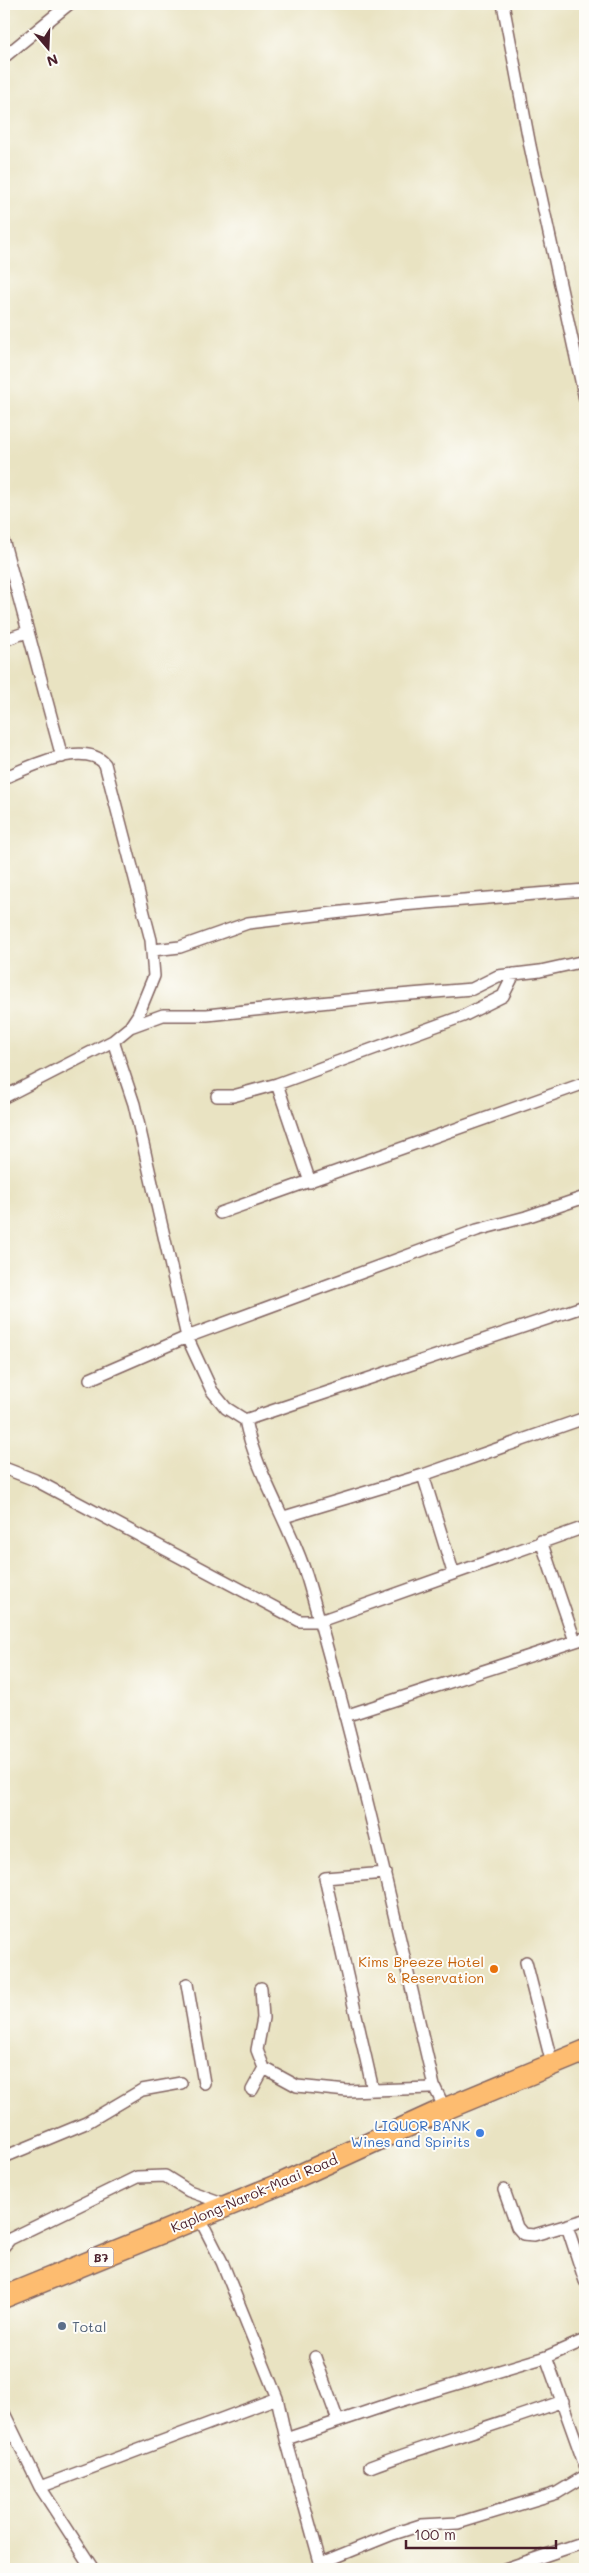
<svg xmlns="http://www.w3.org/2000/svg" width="589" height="2573" viewBox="0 0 589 2573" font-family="Mali,sans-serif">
	<rect width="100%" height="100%" fill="#fdfcf7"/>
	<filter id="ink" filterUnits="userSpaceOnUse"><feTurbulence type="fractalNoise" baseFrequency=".02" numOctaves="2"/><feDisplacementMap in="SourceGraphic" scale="10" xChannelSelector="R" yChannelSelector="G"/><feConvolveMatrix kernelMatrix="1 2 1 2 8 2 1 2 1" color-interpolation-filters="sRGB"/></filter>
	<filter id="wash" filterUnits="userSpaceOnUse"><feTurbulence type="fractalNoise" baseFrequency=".0096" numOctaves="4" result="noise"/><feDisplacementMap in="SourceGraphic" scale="20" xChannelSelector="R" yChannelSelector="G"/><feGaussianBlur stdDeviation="1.12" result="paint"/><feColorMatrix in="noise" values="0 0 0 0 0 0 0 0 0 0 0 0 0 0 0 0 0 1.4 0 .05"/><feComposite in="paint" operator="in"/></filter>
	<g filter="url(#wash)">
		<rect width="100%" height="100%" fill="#e9e3c2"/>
	</g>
	<g filter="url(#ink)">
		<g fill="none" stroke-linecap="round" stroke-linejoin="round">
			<defs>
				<path id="street" d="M 503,4 L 530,146 L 585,399
					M 4,57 L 69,4
					M 4,543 L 62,757
					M 4,640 L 27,632
					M 4,778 C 28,767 84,740 105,764 L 151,940 L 154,976 L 138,1015 L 130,1027 L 113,1041 L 4,1097
					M 153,950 L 180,947 L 248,923 L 402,905 L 585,890
					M 130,1027 L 163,1015 L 207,1015 L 386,996 L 472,989 L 498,976 L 540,971 L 585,961
					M 113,1041 L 134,1104 L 187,1337 L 212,1391 L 226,1408 L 245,1420 C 256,1475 293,1528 309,1584 C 357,1749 395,1918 434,2086 L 445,2109
					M 277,1084 L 310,1182
					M 217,1096 L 233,1096 L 277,1084 L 463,1016 L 503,996 L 514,974
					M 220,1213 L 585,1083
					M 90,1379 L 187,1337 L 477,1230 L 526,1217 L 585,1197
					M 245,1420 L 585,1306
					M 4,1468 L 35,1480 L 300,1621 L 320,1621 L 585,1527
					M 423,1475 L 453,1572
					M 284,1517 L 423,1475 L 585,1418
					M 541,1541 L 575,1641
					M 345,1716 L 585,1638
					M 526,1962 L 552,2064
					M 187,1984 L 204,2083
					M 264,2068 L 297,2086 L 347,2091 L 430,2088 L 434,2086
					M 252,2090 L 264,2068 L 257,2050 L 263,2018 L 261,1988
					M 373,2090 L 325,1878 L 385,1873
					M 4,2157 L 86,2123 L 142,2090 L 181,2083
					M 504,2190 L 517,2227 L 523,2234 L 534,2235 L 585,2220
					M 199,2217 L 222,2262 L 277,2398 L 286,2439 L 322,2569
					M 567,2226 L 585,2281
					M 4,2246 L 10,2239 L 137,2177 L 165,2176 L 189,2191 L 228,2205
					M 315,2357 L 338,2421
					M 546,2357 L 585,2466
					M 4,2413 L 40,2487 L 93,2569
					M 286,2439 L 393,2403 L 546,2357 L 585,2340
					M 370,2467 C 434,2443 499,2424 563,2401
					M 40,2487 L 277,2398
					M 321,2563 L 393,2534 L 421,2525 L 458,2523 L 557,2493 L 585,2476
					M 505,2569 L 585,2542"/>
				<path id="highway" d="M 4,2297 L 283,2183 L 445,2109 L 585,2051"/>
			</defs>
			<use href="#street" stroke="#826460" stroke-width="14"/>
			<use href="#highway" stroke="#826460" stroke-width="24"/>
			<use href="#street" stroke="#fff" stroke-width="11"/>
			<use href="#highway" stroke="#fdbc70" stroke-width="21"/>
		</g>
	</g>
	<circle fill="#e8710a" stroke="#fdfcf7" stroke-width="2" cx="494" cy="1969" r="5"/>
	<circle fill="#3f7fe0" stroke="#fdfcf7" stroke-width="2" cx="480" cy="2133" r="5"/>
	<circle fill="#5c6f8a" stroke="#fdfcf7" stroke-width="2" cx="62" cy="2326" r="5"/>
	<g text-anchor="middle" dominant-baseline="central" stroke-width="4" stroke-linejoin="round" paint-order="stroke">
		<rect fill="#fdfcf7" stroke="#806168" stroke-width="1" x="88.5" y="2247.5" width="25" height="19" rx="4"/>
		<g font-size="12" font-weight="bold" fill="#4a1f2b">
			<text x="101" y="2257">B7</text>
		</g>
		<g font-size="14" fill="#c56008" stroke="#fdfcf7" text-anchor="end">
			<text x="484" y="1961">Kims Breeze Hotel<tspan x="484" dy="16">&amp; Reservation</tspan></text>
		</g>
		<g font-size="14" fill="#366cbe" stroke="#fdfcf7" text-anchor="end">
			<text x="470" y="2125">LIQUOR BANK<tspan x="470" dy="16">Wines and Spirits</tspan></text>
		</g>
		<g font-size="14" fill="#4a1f2b" stroke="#fdfcf7">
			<text transform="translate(254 2193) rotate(-23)">Kaplong-Narok-Maai Road</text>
		</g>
		<g font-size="14" fill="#4e5e75" stroke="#fdfcf7" text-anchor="start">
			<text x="72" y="2326">Total</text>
		</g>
	</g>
	<rect width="589" height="2573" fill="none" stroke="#fdfcf7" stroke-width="20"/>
	<g transform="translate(48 48) rotate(161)" stroke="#fdfcf7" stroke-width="4" paint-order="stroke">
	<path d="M0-4L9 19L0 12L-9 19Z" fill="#4a1f2b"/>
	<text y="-8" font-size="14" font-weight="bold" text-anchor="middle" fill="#4a1f2b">N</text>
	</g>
	<path d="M406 2540v8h150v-8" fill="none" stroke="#4a1f2b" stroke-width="2.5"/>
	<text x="414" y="2540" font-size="15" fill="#4a1f2b" stroke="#fdfcf7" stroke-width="4" paint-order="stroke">100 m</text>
</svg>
